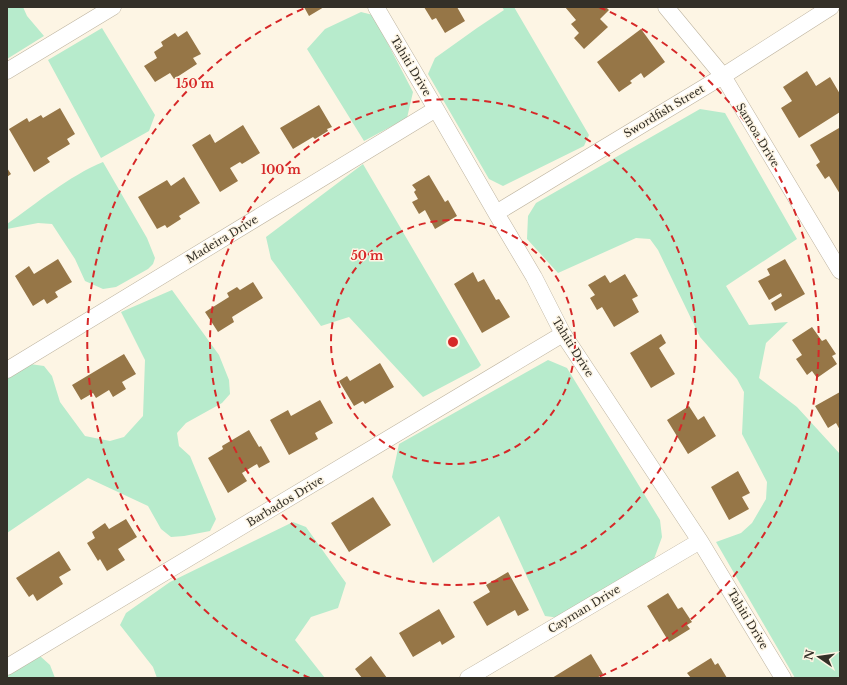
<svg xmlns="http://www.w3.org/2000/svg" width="847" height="685" viewBox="0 0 847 685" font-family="'Libre Baskerville',serif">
	<rect width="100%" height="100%" fill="#fdf5e4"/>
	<path fill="#b7ebcc" d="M 7,7 L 23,7 L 27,16 L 44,36 L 7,59 Z
		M 502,7 L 514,7 L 589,135 L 584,146 L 503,186 L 489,179 L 428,74 L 435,58 L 477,28 L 504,10 Z
		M 361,12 L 373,15 L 413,92 L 407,118 L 364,141 L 307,49 L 325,29 Z
		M 102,28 L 155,115 L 149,131 L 101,158 L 48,60 Z
		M 700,109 L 725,113 L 797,239 L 726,286 L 749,325 L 788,322 L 766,343 L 759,378 L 797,407 L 840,454 L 840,678 L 795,678 L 716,542 L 741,533 L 752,523 L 766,499 L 767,482 L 742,434 L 744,392 L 737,379 L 700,337 L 658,250 L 650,239 L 636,238 L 558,273 L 527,239 L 528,216 L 536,203 Z
		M 103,162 L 147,238 L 155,258 L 153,264 L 148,269 L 116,287 L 103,289 L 85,281 L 75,259 L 52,224 L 38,223 L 7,229 L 7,224 C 37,203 69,176 103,162 Z
		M 363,164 L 481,365 L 478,368 L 423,397 L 349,317 L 321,326 L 271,259 L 266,237 Z
		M 172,290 L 219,355 L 229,380 L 230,394 L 222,403 L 186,423 L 177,433 L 179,446 L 190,456 L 216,519 L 210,531 L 184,536 L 171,537 L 161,529 L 148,506 L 88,478 L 7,533 L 7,378 L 30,364 L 44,366 L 52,376 L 60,402 L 85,436 L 110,441 L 124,437 L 143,416 L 145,360 L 121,312 Z
		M 548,360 L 567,368 L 660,520 L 662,537 L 654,559 L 560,618 L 545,616 L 499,516 L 433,563 L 392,477 L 399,444 Z
		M 293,522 L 306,527 L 346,583 L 338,608 L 311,617 L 295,640 L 325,678 L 157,678 L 153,667 L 120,625 L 126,613 L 170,582 Z
		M 40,656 L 50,665 L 55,678 L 7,678 L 7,671 Z"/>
	<path fill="#967647" d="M 304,7 L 324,7 L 309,16 Z
		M 424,7 L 457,7 L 465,21 L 445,33 L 436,18 L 432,20 Z
		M 565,7 L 606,7 L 609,10 L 600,19 L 608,27 L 584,49 L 574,38 L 579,33 L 571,24 L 576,20 Z
		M 641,29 L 665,62 L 644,78 L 641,73 L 630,81 L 632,83 L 619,92 L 597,62 Z
		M 187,31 L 201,54 L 193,58 L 197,64 L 174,79 L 170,73 L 155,82 L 144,66 L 157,58 L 154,52 L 163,46 L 161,42 L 175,33 L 178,37 Z
		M 807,71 L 816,86 L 830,77 L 840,94 L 840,112 L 799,138 L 781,108 L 792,101 L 783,87 Z
		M 319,105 L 332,127 L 327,129 L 328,131 L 315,139 L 313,137 L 293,149 L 280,128 Z
		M 60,108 L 75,134 L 67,139 L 70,144 L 47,158 L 50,162 L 34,172 L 9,129 L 27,118 L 29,122 L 41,115 L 43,118 Z
		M 243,125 L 260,153 L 242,164 L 240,162 L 230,168 L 238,181 L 220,192 L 192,145 L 210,134 L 215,143 Z
		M 839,128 L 840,130 L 840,194 L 829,176 L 825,179 L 816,165 L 820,162 L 810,145 Z
		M 7,168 L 11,174 L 7,177 Z
		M 429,175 L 445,202 L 448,200 L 457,216 L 435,229 L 425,210 L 419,214 L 412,202 L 418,199 L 414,192 L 416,190 L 412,185 Z
		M 184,177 L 200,203 L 179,216 L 181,219 L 167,228 L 165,225 L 157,229 L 138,197 L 167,180 L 171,186 Z
		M 58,259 L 72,282 L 55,292 L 58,297 L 47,304 L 44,299 L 33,306 L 15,276 L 29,266 L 34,274 Z
		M 785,259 L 805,294 L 775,311 L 771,303 L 782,296 L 781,293 L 769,300 L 758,281 L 770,275 L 767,269 Z
		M 473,272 L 478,282 L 484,279 L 496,300 L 499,299 L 510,317 L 482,333 L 454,284 Z
		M 625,274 L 638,296 L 632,299 L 639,312 L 614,327 L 602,307 L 597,310 L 590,298 L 595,295 L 588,285 L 605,275 L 610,283 Z
		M 253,282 L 263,298 L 232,317 L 234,322 L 218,332 L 205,312 L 229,297 L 227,293 L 237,287 L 240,290 Z
		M 812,327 L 822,341 L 826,339 L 836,354 L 832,356 L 837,364 L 817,378 L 812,371 L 807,375 L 796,359 L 802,355 L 792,340 Z
		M 661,334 L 666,343 L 659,348 L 675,374 L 651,388 L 630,353 Z
		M 124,354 L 136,374 L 122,382 L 126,389 L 113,397 L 109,390 L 96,398 L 93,393 L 81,400 L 72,385 Z
		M 380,363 L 394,387 L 365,404 L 363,401 L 354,406 L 339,381 L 347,376 L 350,381 Z
		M 840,392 L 840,430 L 836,423 L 828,428 L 815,406 Z
		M 320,400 L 333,423 L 315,433 L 318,439 L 289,455 L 270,420 L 288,410 L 291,416 Z
		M 689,406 L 698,420 L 704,416 L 716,436 L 688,454 L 667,420 Z
		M 249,430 L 259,447 L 261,446 L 270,462 L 259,468 L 257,464 L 242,473 L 247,481 L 228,493 L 208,458 L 223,449 L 222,446 Z
		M 738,471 L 750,493 L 742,497 L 749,509 L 729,520 L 711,487 Z
		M 373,497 L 391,525 L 349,552 L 331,523 Z
		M 126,519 L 137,537 L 118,549 L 125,560 L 107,571 L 100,559 L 98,561 L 87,543 L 95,538 L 92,532 L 105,523 L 109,529 Z
		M 59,551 L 71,570 L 59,577 L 63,584 L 37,601 L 33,594 L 29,597 L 16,578 Z
		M 508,572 L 529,610 L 518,616 L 515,610 L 487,626 L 473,602 L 490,592 L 486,585 Z
		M 668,593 L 678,609 L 682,607 L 692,622 L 687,625 L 690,629 L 669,642 L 647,606 Z
		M 439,609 L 455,637 L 442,645 L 440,641 L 413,657 L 399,633 Z
		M 591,654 L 603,674 L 597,678 L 552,678 Z
		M 371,656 L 387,678 L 362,678 L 355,669 Z
		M 711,658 L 715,665 L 718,663 L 727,678 L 691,678 L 687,673 Z"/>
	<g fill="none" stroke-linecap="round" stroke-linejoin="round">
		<defs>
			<path id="street" d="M 376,7 L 436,109 L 496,213 L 534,277 L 563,334 L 700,541 L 783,678
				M 666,7 L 723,76 L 840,271
				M 7,71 L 113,7
				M 496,213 L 723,76 L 831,7
				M 7,370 L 436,109
				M 7,667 L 563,334
				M 468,678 L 700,541"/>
		</defs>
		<use href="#street" stroke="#beb4a0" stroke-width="17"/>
		<use href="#street" stroke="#fff" stroke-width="16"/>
	</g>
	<g fill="none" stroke="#d62828" stroke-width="2" stroke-dasharray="7 5">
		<circle cx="453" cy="342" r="122"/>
		<circle cx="453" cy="342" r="243"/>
		<path d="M310 678A365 365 0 0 1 307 7M599 7A365 365 0 0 1 596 678"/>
	</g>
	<g text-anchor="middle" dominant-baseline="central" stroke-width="3" stroke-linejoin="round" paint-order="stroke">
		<g font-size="11" fill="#343028" stroke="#fdf5e4">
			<text transform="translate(411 66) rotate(59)">Tahiti Drive</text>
			<text transform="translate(664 111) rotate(-31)">Swordfish Street</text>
			<text transform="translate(758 135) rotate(59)">Samoa Drive</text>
			<text transform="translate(222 239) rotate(-31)">Madeira Drive</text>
			<text transform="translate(573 347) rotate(58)">Tahiti Drive</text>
			<text transform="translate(285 501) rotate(-31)">Barbados Drive</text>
			<text transform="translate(584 609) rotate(-31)">Cayman Drive</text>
			<text transform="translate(748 619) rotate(59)">Tahiti Drive</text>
		</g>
	</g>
	<circle cx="453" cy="342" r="6" fill="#d62828" stroke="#fdf5e4" stroke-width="2"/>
	<g font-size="12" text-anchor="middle" font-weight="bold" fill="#d62828" stroke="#fdf5e4" stroke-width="3" stroke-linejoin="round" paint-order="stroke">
		<text x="195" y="88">150 m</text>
		<text x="281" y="174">100 m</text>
		<text x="367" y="260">50 m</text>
	</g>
	<rect width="847" height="685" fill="none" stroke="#343028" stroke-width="16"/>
	<g transform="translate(819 657) rotate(283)" stroke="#fdf5e4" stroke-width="3" paint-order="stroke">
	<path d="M0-3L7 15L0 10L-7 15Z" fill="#343028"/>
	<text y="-6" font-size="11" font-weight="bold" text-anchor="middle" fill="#343028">N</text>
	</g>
</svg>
